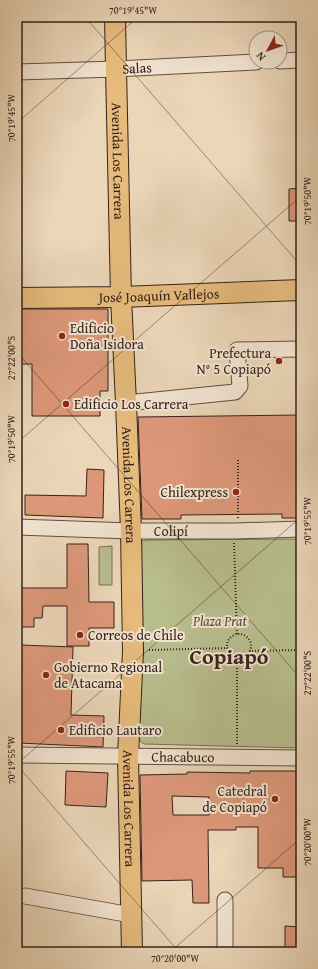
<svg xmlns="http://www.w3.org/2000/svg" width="318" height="969" viewBox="0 0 318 969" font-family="'Gentium Book Plus',serif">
	<rect width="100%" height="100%" fill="#ebd6b8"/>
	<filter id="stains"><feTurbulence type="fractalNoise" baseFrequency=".005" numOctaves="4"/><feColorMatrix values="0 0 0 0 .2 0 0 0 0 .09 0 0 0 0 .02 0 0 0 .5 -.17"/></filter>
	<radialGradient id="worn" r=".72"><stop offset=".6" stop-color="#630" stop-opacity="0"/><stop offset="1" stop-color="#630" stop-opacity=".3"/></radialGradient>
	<path fill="#b8bd8e" stroke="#767054" d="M 301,539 L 301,748 L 144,744 L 140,741 L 139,735 L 138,544 L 142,541 L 147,540 Z
		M 112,546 L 112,585 L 99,585 L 99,547 Z"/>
	<path fill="#dd987a" stroke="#35221b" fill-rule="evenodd" d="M 301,188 L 301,221 L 289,221 L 289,189 Z
		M 17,309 L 108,309 L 108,391 L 100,391 L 100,416 L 32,416 L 32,364 L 17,364 Z
		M 301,415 L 301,518 L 282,518 L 282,514 L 181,515 L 181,519 L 142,519 L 138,417 Z
		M 87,469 L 104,470 L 103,518 L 25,515 L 25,495 L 86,496 Z
		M 67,544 L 88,544 L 89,602 L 114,602 L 114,628 L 89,628 L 89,646 L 67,646 L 67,606 L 43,606 L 42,618 L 34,618 L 34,627 L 17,627 L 17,588 L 67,588 Z
		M 21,645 L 73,647 L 71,715 L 104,716 L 103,747 L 19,743 L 20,709 L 19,710 Z
		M 66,771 L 108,773 L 106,807 L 65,805 Z
		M 250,771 L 301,771 L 301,877 L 283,877 L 283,868 L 258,868 L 258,827 L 236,827 L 236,830 L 208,830 L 209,903 L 193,903 L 192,880 L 142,881 L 140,775 L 187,774 L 187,772 L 250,773 ZM 172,796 L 209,797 L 209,815 L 173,815 Z
		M 285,926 L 301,927 L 301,952 L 285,952 Z"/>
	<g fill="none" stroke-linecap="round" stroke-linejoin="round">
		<defs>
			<g id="minor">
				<path d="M 280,61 L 301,60"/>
				<path id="s1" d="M 17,72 L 116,69 L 256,62"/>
				<path d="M 126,403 L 235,392 L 240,386 L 237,350 L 301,349"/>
				<path id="s2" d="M 17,527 L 131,531 L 234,531 L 301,529"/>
				<path id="s3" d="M 17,755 L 301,758"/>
				<path d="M 25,896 L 131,915"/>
				<path d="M 225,900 L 225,952"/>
			</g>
			<g id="major">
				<path id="s4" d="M 115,17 L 116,69 L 121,297 L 126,403 L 131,531 L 133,651 L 128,756 L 132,952"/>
				<path id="s5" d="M 17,298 L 121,297 L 301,290"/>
			</g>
		</defs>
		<use href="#minor" stroke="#624f42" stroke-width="17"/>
		<use href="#major" stroke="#35221b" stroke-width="22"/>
		<path stroke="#35221b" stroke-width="2" stroke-dasharray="1 2" stroke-linecap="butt" d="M 238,460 L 238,519
			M 234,543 L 237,634
			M227 646a12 12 0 1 1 24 0a12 12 0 1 1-24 0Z
			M 149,650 L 228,648
			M 249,651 L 301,650
			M 237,744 L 237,657"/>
		<use href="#minor" stroke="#f2e4d1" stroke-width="15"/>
		<use href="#major" stroke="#e6bb7c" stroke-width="20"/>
	</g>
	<path fill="none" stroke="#35221b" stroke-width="1" stroke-opacity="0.45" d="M 85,17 L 301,266M 17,123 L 138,17M 17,352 L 301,679M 17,443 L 301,196M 17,764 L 301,517M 17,765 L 179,952M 170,952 L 301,838"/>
	<g fill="#8f2418" stroke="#f2e4d1" stroke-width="1.5">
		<circle cx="62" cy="336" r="4"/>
		<circle cx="279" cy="361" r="4"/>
		<circle cx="66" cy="404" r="4"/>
		<circle cx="236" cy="492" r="4"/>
		<circle cx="80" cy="635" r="4"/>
		<circle cx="46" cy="675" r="4"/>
		<circle cx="61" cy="730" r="4"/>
		<circle cx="275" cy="799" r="4"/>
	</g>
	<g text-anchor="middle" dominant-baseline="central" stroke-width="4" stroke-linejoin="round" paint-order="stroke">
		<g font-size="14" fill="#35221b" stroke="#f2e4d1">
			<text stroke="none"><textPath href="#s1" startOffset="120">Salas</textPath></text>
			<text stroke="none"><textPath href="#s4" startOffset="144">Avenida Los Carrera</textPath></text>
			<text stroke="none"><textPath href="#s5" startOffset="142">José Joaquín Vallejos</textPath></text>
			<text stroke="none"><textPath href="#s4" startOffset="468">Avenida Los Carrera</textPath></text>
			<text stroke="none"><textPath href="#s2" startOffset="154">Colipí</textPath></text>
			<text stroke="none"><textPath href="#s3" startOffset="166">Chacabuco</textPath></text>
			<text stroke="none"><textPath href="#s4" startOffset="792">Avenida Los Carrera</textPath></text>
		</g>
		<g font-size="14" fill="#35221b" stroke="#f2e4d1" text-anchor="start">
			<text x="70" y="328">Edificio<tspan x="70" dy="16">Doña Isidora</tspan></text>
			<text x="271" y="353" text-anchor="end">Prefectura<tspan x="271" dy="16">N° 5 Copiapó</tspan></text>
			<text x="74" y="404">Edificio Los Carrera</text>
			<text x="228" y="492" text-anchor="end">Chilexpress</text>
			<text x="88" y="635">Correos de Chile</text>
			<text x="54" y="667">Gobierno Regional<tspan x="54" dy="16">de Atacama</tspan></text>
			<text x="69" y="730">Edificio Lautaro</text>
			<text x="267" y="791" text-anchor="end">Catedral<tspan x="267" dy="16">de Copiapó</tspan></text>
		</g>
		<g font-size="14" font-style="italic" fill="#564938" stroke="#f2e4d1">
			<text x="220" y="621">Plaza Prat</text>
		</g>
		<g font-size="22" font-weight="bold" fill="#35221b" stroke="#f2e4d1">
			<text x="229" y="656">Copiapó</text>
		</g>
	</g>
	<rect width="318" height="969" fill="none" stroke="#ebd6b8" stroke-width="44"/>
	<g transform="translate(268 50) rotate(229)"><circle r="19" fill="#f2e4d1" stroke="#a69688"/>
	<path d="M0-3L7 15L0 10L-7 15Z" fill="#8f2418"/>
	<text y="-6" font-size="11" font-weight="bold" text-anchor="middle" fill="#35221b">N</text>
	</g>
	<rect x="22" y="22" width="274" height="925" fill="none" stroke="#35221b" stroke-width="1.5"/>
	<g font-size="10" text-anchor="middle" fill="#35221b">
		<text x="133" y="14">70°19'45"W</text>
		<text transform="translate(11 118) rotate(-90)" y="4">70°19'45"W</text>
		<text transform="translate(307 201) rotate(-90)" y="4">70°19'50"W</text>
		<text transform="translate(11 358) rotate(-90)" y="4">27°22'00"S</text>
		<text transform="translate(11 439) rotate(-90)" y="4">70°19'50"W</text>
		<text transform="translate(307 521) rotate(-90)" y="4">70°19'55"W</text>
		<text transform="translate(307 673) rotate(-90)" y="4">27°22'00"S</text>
		<text transform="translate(11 760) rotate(-90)" y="4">70°19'55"W</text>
		<text transform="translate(307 842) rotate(-90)" y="4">70°20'00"W</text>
		<text x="175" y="962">70°20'00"W</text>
	</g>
	<rect width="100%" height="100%" filter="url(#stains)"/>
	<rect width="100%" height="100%" fill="url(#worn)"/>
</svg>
